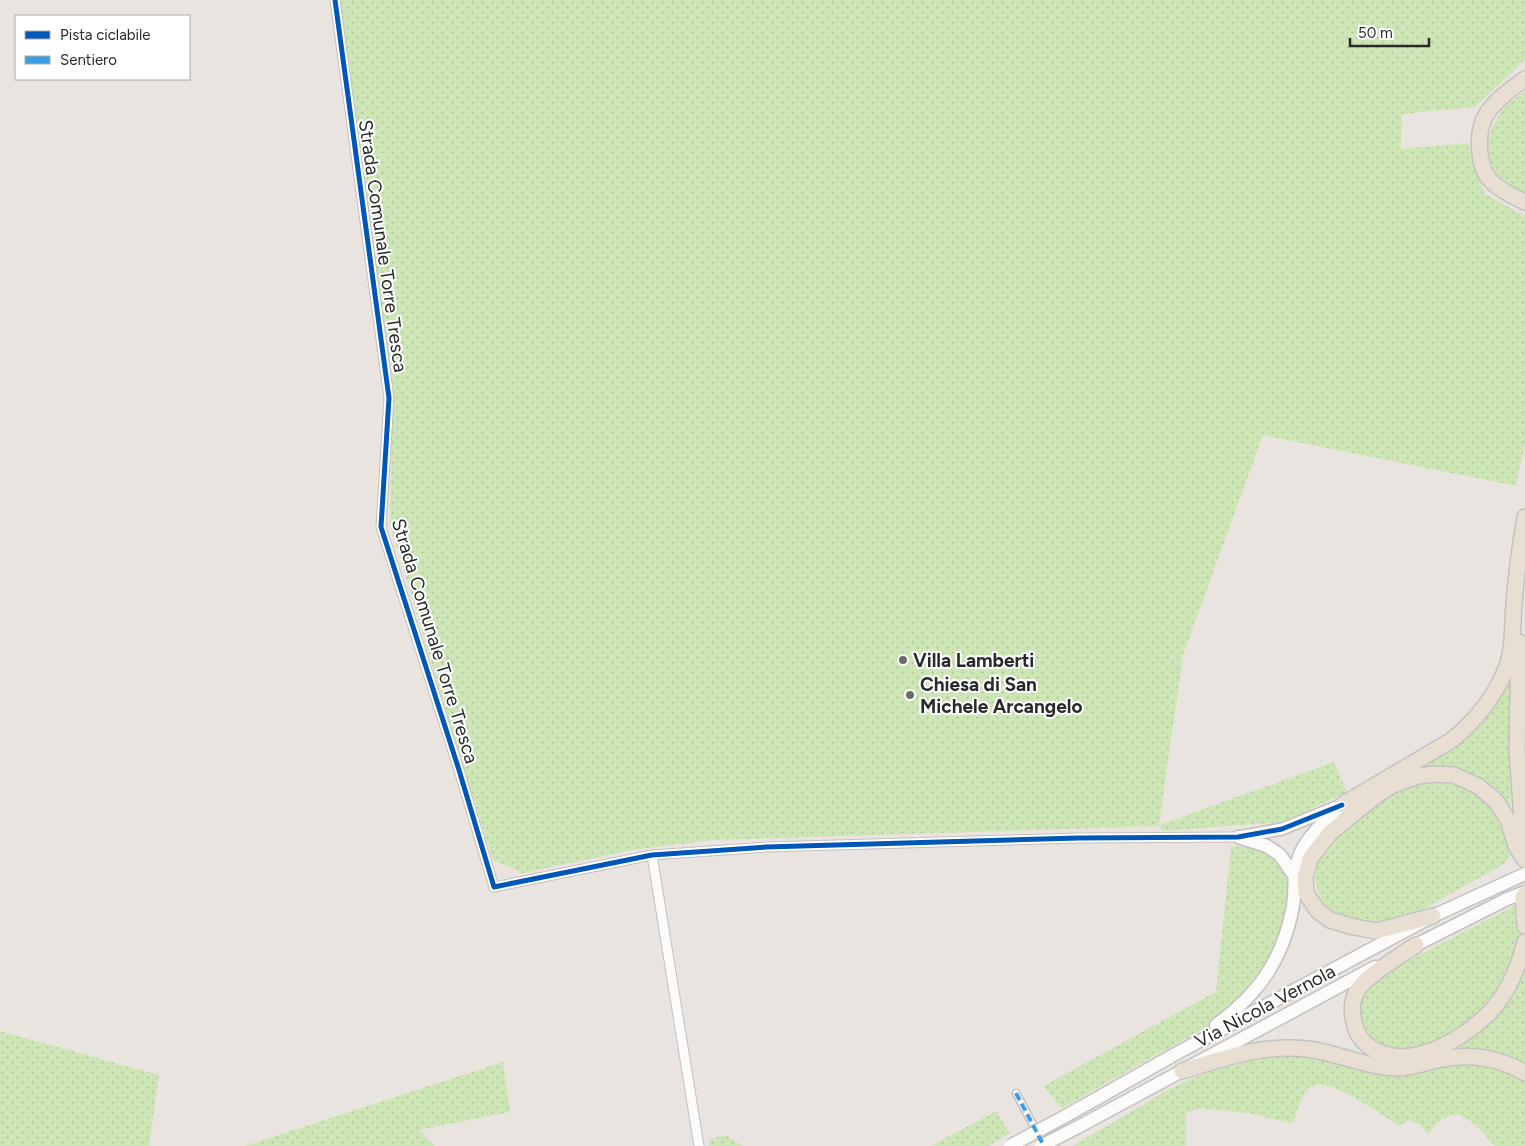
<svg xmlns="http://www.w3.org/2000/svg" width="1525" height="1146" viewBox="0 0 1525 1146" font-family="Figtree,sans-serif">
	<defs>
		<pattern id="grass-dots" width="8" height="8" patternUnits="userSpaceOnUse" patternTransform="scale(1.25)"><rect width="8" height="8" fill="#cee6b6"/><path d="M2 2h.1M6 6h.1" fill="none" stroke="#b1c59d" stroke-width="1.8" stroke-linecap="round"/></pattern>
	</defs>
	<rect width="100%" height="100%" fill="#e9e4df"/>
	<path fill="url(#grass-dots)" d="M 335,0 L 1525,0 L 1525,60 L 1475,107 L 1402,114 L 1401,149 L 1468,143 L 1484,193 L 1525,216 L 1525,444 L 1516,486 L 1263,435 L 1183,655 L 1159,825 L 1334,762 L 1347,792 L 1282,822 L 1163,831 L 1159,826 L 714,840 L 632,850 L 523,873 L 493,860 L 450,724 L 390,524 L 393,385 Z
		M 1525,92 L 1525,200 L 1520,200 L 1494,173 L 1486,146 L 1492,127 L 1504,107 Z
		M 1509,681 L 1511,816 L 1497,796 L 1425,769 L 1423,766 L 1478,723 Z
		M 1452,779 C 1485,795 1506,817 1510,855 L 1504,864 L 1407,918 L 1377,924 L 1331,914 C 1291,865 1337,829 1377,803 C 1388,796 1401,785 1414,782 C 1426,779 1440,780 1452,779 Z
		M 1231,846 C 1256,847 1287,852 1288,884 C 1288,896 1288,918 1284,929 C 1273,965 1248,998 1218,1020 C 1199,1033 1178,1043 1158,1054 C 1126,1072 1094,1090 1062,1108 L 1043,1086 L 1216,992 Z
		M 1516,905 L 1525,937 L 1505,990 L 1453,1035 L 1397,1057 L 1366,1038 C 1362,1022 1354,1003 1366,989 C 1371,983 1379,978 1384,973 Z
		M 1525,961 L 1525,1065 L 1486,1053 L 1457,1049 L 1472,1036 Z
		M 0,1031 L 159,1075 L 149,1146 L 0,1146 Z
		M 1277,1057 L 1312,1057 L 1440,1063 L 1468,1061 L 1525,1073 L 1525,1146 L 1495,1146 C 1483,1134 1465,1106 1445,1118 C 1438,1121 1433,1129 1428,1134 L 1419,1124 L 1408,1120 L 1399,1126 C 1383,1116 1336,1082 1318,1085 C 1314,1085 1310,1088 1307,1089 L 1300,1102 L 1294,1121 L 1290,1123 L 1247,1113 L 1200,1108 L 1186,1113 L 1186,1146 L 1073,1146 L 1171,1088 L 1209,1071 L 1240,1064 L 1243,1059 Z
		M 503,1062 L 510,1112 L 419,1130 L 435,1146 L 245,1146 Z
		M 996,1111 L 1010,1133 L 989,1146 L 931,1146 Z
		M 725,1135 L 743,1146 L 709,1146 L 709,1140 Z"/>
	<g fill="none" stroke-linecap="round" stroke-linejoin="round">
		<defs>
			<path id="pedestrian" d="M 1016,1093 L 1038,1134"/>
			<path id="minor" d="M 335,0 L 389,398 L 381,527 L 459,770 L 494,887 L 652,855 L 766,847 L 1078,838 L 1238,837
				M 652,855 L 699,1146"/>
			<path id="tertiary" d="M 1238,837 L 1282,829 L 1341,805"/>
			<path id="secondary" d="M 1238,837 L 1267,846 L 1280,855 L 1293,874
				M 1408,949 L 1507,899 L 1525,892
				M 1216,1025 C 1259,994 1283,959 1293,906 C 1296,887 1292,872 1300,854 C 1308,835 1328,818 1342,805
				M 1071,1113 L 1179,1052 L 1433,916 L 1525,874
				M 1078,1127 L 1375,967"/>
			<path id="trunk" d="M 1525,79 C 1511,89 1491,103 1484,119 C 1477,134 1478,162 1487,176 C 1494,187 1514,197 1525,202
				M 1519,642 L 1517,751 L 1524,847
				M 1342,805 L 1452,740 C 1476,720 1496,696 1507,666 C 1514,648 1512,624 1514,605 C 1516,575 1520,546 1525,517
				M 1525,894 L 1523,897 L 1525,926
				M 1433,916 L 1377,931 L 1354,927 L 1330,920 L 1317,910 L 1306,893 L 1305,877 L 1311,857 L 1330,833 L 1377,795 L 1393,785 L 1418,776 L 1435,774 L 1454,775 L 1478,786 L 1496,801 L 1508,820 L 1516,846 L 1525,860
				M 1416,945 C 1400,956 1369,974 1358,989 C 1351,1001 1351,1012 1355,1026 C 1357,1035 1364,1044 1373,1049 C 1409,1071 1459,1041 1486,1016 C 1506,997 1518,969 1525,942
				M 1182,1071 C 1225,1058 1262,1044 1308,1049 C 1338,1053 1365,1067 1397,1068 C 1410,1068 1424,1063 1437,1060 C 1468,1053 1498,1057 1525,1073"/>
		</defs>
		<use href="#pedestrian" stroke="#c2c0c1" stroke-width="9"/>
		<use href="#minor" stroke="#c2c0c1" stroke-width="11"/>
		<use href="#tertiary" stroke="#c2c0c1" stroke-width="14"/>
		<use href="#secondary" stroke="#c2c0c1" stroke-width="15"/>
		<use href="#trunk" stroke="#c4c3c1" stroke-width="18"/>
		<use href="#pedestrian" stroke="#fcfbfa" stroke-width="6"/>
		<use href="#minor" stroke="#fcfbfa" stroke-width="9"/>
		<use href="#tertiary" stroke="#fcfbfa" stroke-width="11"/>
		<use href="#secondary" stroke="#fcfbfa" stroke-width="12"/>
		<use href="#trunk" stroke="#e8ded2" stroke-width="15"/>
		<defs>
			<path id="secondary-bridge" d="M 1010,1146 L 1071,1113
				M 1041,1146 L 1078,1127"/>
		</defs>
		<use href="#secondary-bridge" stroke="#c2c0c1" stroke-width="15" stroke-linecap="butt"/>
		<use href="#secondary-bridge" stroke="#fcfbfa" stroke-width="12"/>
		<path stroke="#3d9ce1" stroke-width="4" stroke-dasharray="8 4" stroke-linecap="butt" d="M 1016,1093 L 1044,1146"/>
		<defs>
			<path id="cycleway" d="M 335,0 L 389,398 L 381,527 L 459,770 L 494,887 L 652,855 L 766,847 L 1078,838 L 1238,837 L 1282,829 L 1342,805"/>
		</defs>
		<use href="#cycleway" stroke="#fff" stroke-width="8"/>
		<use href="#cycleway" stroke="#0057b8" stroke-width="5"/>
	</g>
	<g fill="#6d6b69" stroke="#fff" stroke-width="2">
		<circle cx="903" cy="660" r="5"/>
		<circle cx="910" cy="695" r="5"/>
	</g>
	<g text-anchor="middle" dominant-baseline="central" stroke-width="4" stroke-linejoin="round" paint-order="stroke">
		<g font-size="19" fill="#2a2a2a" stroke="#fff">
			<text transform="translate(383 246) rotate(82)">Strada Comunale Torre Tresca</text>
			<text transform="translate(435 641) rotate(73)">Strada Comunale Torre Tresca</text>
			<text transform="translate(1265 1006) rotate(-28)">Via Nicola Vernola</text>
		</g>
		<g font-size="19" font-weight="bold" fill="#2a2a2a" stroke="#fff" text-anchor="start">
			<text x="913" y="660">Villa Lamberti</text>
			<text x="920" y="684">Chiesa di San<tspan x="920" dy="22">Michele Arcangelo</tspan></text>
		</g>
	</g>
	<rect x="15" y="15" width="175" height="65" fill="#ffffff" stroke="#aaaaaa"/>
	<rect x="25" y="31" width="25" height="8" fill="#0057b8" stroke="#aaaaaa"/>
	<text x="60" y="40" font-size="15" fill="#2a2a2a">Pista ciclabile</text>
	<rect x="25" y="56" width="25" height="8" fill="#3d9ce1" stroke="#aaaaaa"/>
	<text x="60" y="65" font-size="15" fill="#2a2a2a">Sentiero</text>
	<path d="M1350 38v8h79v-8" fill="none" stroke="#2a2a2a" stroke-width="2.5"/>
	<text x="1358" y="38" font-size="15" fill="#2a2a2a" stroke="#ffffff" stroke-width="4" paint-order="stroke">50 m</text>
</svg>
